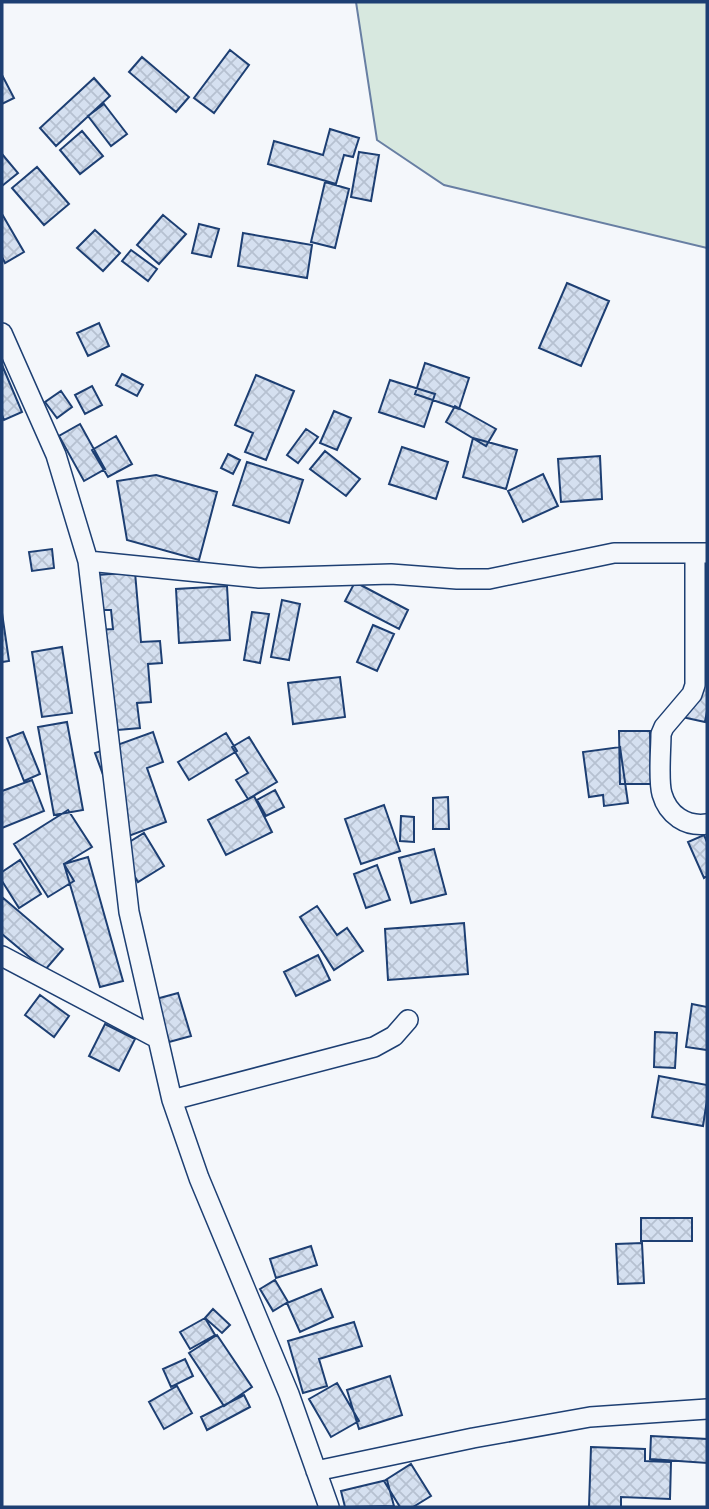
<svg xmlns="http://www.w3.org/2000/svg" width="709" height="1509" viewBox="0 0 709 1509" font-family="Ubuntu,sans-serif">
	<defs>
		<pattern id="building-cross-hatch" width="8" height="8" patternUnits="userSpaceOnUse" patternTransform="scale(1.75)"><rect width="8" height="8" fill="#d5e0f0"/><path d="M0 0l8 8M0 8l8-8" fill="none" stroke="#b6c1d1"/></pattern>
	</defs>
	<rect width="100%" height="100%" fill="#f4f7fb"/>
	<path fill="#d7e8df" stroke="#687fa3" stroke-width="2" d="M 356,2 L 707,2 L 707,248 L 444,185 L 377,140 Z"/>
	<path fill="url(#building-cross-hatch)" stroke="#1d3f73" stroke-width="2" d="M 230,50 L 249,65 L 214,113 L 194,98 Z
		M 142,57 L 189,97 L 176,112 L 129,72 Z
		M 2,75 L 14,98 L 2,104 Z
		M 94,78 L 110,96 L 56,146 L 40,128 Z
		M 104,104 L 127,134 L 111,146 L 88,116 Z
		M 330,129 L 359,138 L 353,157 L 344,155 L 336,184 L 268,164 L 274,141 L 323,155 Z
		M 82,131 L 103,156 L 80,174 L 60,150 Z
		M 359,152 L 379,155 L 371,201 L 351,197 Z
		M 2,154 L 18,173 L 2,186 Z
		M 37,167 L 69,204 L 44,225 L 12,188 Z
		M 325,182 L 349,189 L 335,248 L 311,242 Z
		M 2,214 L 24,252 L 5,263 L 2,257 Z
		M 163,215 L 186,234 L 159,264 L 137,245 Z
		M 199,224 L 219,229 L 211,257 L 192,253 Z
		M 95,230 L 120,253 L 103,271 L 77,248 Z
		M 243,233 L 312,245 L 307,278 L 238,266 Z
		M 131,250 L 157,269 L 148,281 L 122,261 Z
		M 567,283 L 609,301 L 581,366 L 539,348 Z
		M 99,323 L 109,346 L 88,356 L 77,333 Z
		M 425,363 L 469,378 L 459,409 L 415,394 Z
		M 2,365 L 22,412 L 4,420 L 2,415 Z
		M 122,374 L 143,385 L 137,396 L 116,385 Z
		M 256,375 L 294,391 L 266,460 L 245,452 L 253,433 L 235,425 Z
		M 390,380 L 435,394 L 424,427 L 379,412 Z
		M 92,386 L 102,405 L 85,414 L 75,395 Z
		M 61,391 L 72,407 L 57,418 L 45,402 Z
		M 455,406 L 496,429 L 486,446 L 446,422 Z
		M 334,411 L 351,418 L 337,450 L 320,443 Z
		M 80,424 L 105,469 L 84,481 L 59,436 Z
		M 306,429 L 318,437 L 298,463 L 287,455 Z
		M 116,436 L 132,464 L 108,477 L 92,450 Z
		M 473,438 L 517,450 L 506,489 L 463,477 Z
		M 402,447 L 448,462 L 436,499 L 389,484 Z
		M 325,451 L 360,479 L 346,496 L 310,469 Z
		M 228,454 L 240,460 L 233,474 L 221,468 Z
		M 600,456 L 602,499 L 561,502 L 558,459 Z
		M 247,462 L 303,480 L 289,523 L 233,505 Z
		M 543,474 L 558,506 L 523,522 L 508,491 Z
		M 156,475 L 217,492 L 199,560 L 127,540 L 117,481 Z
		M 52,549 L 54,568 L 32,571 L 29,552 Z
		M 135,572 L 141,642 L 160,641 L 162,663 L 148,664 L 151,702 L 137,703 L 140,728 L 106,731 L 97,630 L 113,629 L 111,610 L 101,610 L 98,575 Z
		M 355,582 L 408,610 L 399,629 L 345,601 Z
		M 227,586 L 230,640 L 179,643 L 176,589 Z
		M 282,600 L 300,604 L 289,660 L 271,657 Z
		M 252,612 L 269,614 L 260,663 L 244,660 Z
		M 2,613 L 9,661 L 2,662 Z
		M 373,625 L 394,634 L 377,671 L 357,662 Z
		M 62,647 L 72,713 L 42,717 L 32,652 Z
		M 695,659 L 707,662 L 707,711 L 705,722 L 682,717 Z
		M 340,677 L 345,717 L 293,724 L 288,683 Z
		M 67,722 L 83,810 L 54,815 L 38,727 Z
		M 619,731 L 650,731 L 651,784 L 620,784 Z
		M 23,732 L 40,774 L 24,781 L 7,738 Z
		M 153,732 L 163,762 L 147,768 L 166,822 L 126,837 L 95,753 Z
		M 226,733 L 237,751 L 189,780 L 178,762 Z
		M 249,737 L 277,782 L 248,799 L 236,780 L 248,773 L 232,747 Z
		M 620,747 L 628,803 L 604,806 L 603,795 L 589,797 L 583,752 Z
		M 32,780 L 44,811 L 2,828 L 2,791 Z
		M 275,790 L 284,807 L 266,816 L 257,800 Z
		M 254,796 L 272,832 L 226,855 L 208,820 Z
		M 448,797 L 449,829 L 433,829 L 433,798 Z
		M 384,805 L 400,851 L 361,864 L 345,819 Z
		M 68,810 L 92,847 L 64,864 L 74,881 L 48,897 L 14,844 Z
		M 401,816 L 414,817 L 414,842 L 400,841 Z
		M 144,833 L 164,866 L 138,882 L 118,849 Z
		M 704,835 L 707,842 L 707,876 L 704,878 L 688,842 Z
		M 434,849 L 446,894 L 411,903 L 399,858 Z
		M 88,857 L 123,981 L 100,987 L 64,864 Z
		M 20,860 L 41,894 L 19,908 L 2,881 L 2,872 Z
		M 377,865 L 390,900 L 366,908 L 354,874 Z
		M 2,897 L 63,949 L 45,970 L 2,934 Z
		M 317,906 L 337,935 L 347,928 L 363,951 L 334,970 L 300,917 Z
		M 464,923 L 468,974 L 388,980 L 385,929 Z
		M 318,955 L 330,980 L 296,996 L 284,972 Z
		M 178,993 L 191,1036 L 169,1042 L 156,999 Z
		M 40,995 L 69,1016 L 54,1037 L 25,1015 Z
		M 692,1004 L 707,1007 L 707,1050 L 686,1047 Z
		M 105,1024 L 135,1039 L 119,1071 L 89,1056 Z
		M 655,1032 L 677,1033 L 675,1068 L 654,1067 Z
		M 659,1076 L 707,1085 L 707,1100 L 703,1126 L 652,1117 Z
		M 641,1218 L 692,1218 L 692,1241 L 641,1241 Z
		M 642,1243 L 644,1283 L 618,1284 L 616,1244 Z
		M 311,1246 L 317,1265 L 276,1278 L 270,1259 Z
		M 275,1280 L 288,1302 L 273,1311 L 260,1289 Z
		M 321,1289 L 333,1317 L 300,1332 L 287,1303 Z
		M 213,1309 L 230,1325 L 222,1333 L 205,1318 Z
		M 205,1318 L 215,1335 L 190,1349 L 180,1332 Z
		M 354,1322 L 362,1346 L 319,1359 L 327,1386 L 303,1393 L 288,1341 Z
		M 217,1335 L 252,1387 L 224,1406 L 189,1353 Z
		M 185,1359 L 193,1376 L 171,1387 L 163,1369 Z
		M 390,1376 L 402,1415 L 359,1429 L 347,1390 Z
		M 337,1383 L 359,1421 L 331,1437 L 309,1399 Z
		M 177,1386 L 192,1413 L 164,1429 L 149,1402 Z
		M 244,1395 L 250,1407 L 207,1430 L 201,1417 Z
		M 651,1436 L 707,1439 L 707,1463 L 650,1459 Z
		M 591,1447 L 645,1449 L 645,1461 L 671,1462 L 670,1499 L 621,1497 L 621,1507 L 589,1507 Z
		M 411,1464 L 431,1496 L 413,1507 L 400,1507 L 384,1481 Z
		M 387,1480 L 394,1506 L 345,1507 L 341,1491 Z"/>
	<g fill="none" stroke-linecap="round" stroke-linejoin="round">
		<defs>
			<path id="street" d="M 2,333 L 56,455 L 88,561 L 129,912 L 172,1100 L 199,1178 L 289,1394 L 329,1507
				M 695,553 L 695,685 L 692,694 L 664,727 L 661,734 C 661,749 658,781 662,794 C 668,815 686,827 707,824
				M 88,561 L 259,578 L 391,574 L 457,579 L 489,579 L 614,553 L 707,553
				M 2,956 L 157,1038
				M 172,1100 L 374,1047 L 394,1036 L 408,1020
				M 316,1471 L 473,1438 L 590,1417 L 707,1409"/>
		</defs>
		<use href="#street" stroke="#1d3f73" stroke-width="22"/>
		<use href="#street" stroke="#f4f7fb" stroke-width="19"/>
	</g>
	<rect width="709" height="1509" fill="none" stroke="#1d3f73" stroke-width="7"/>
</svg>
